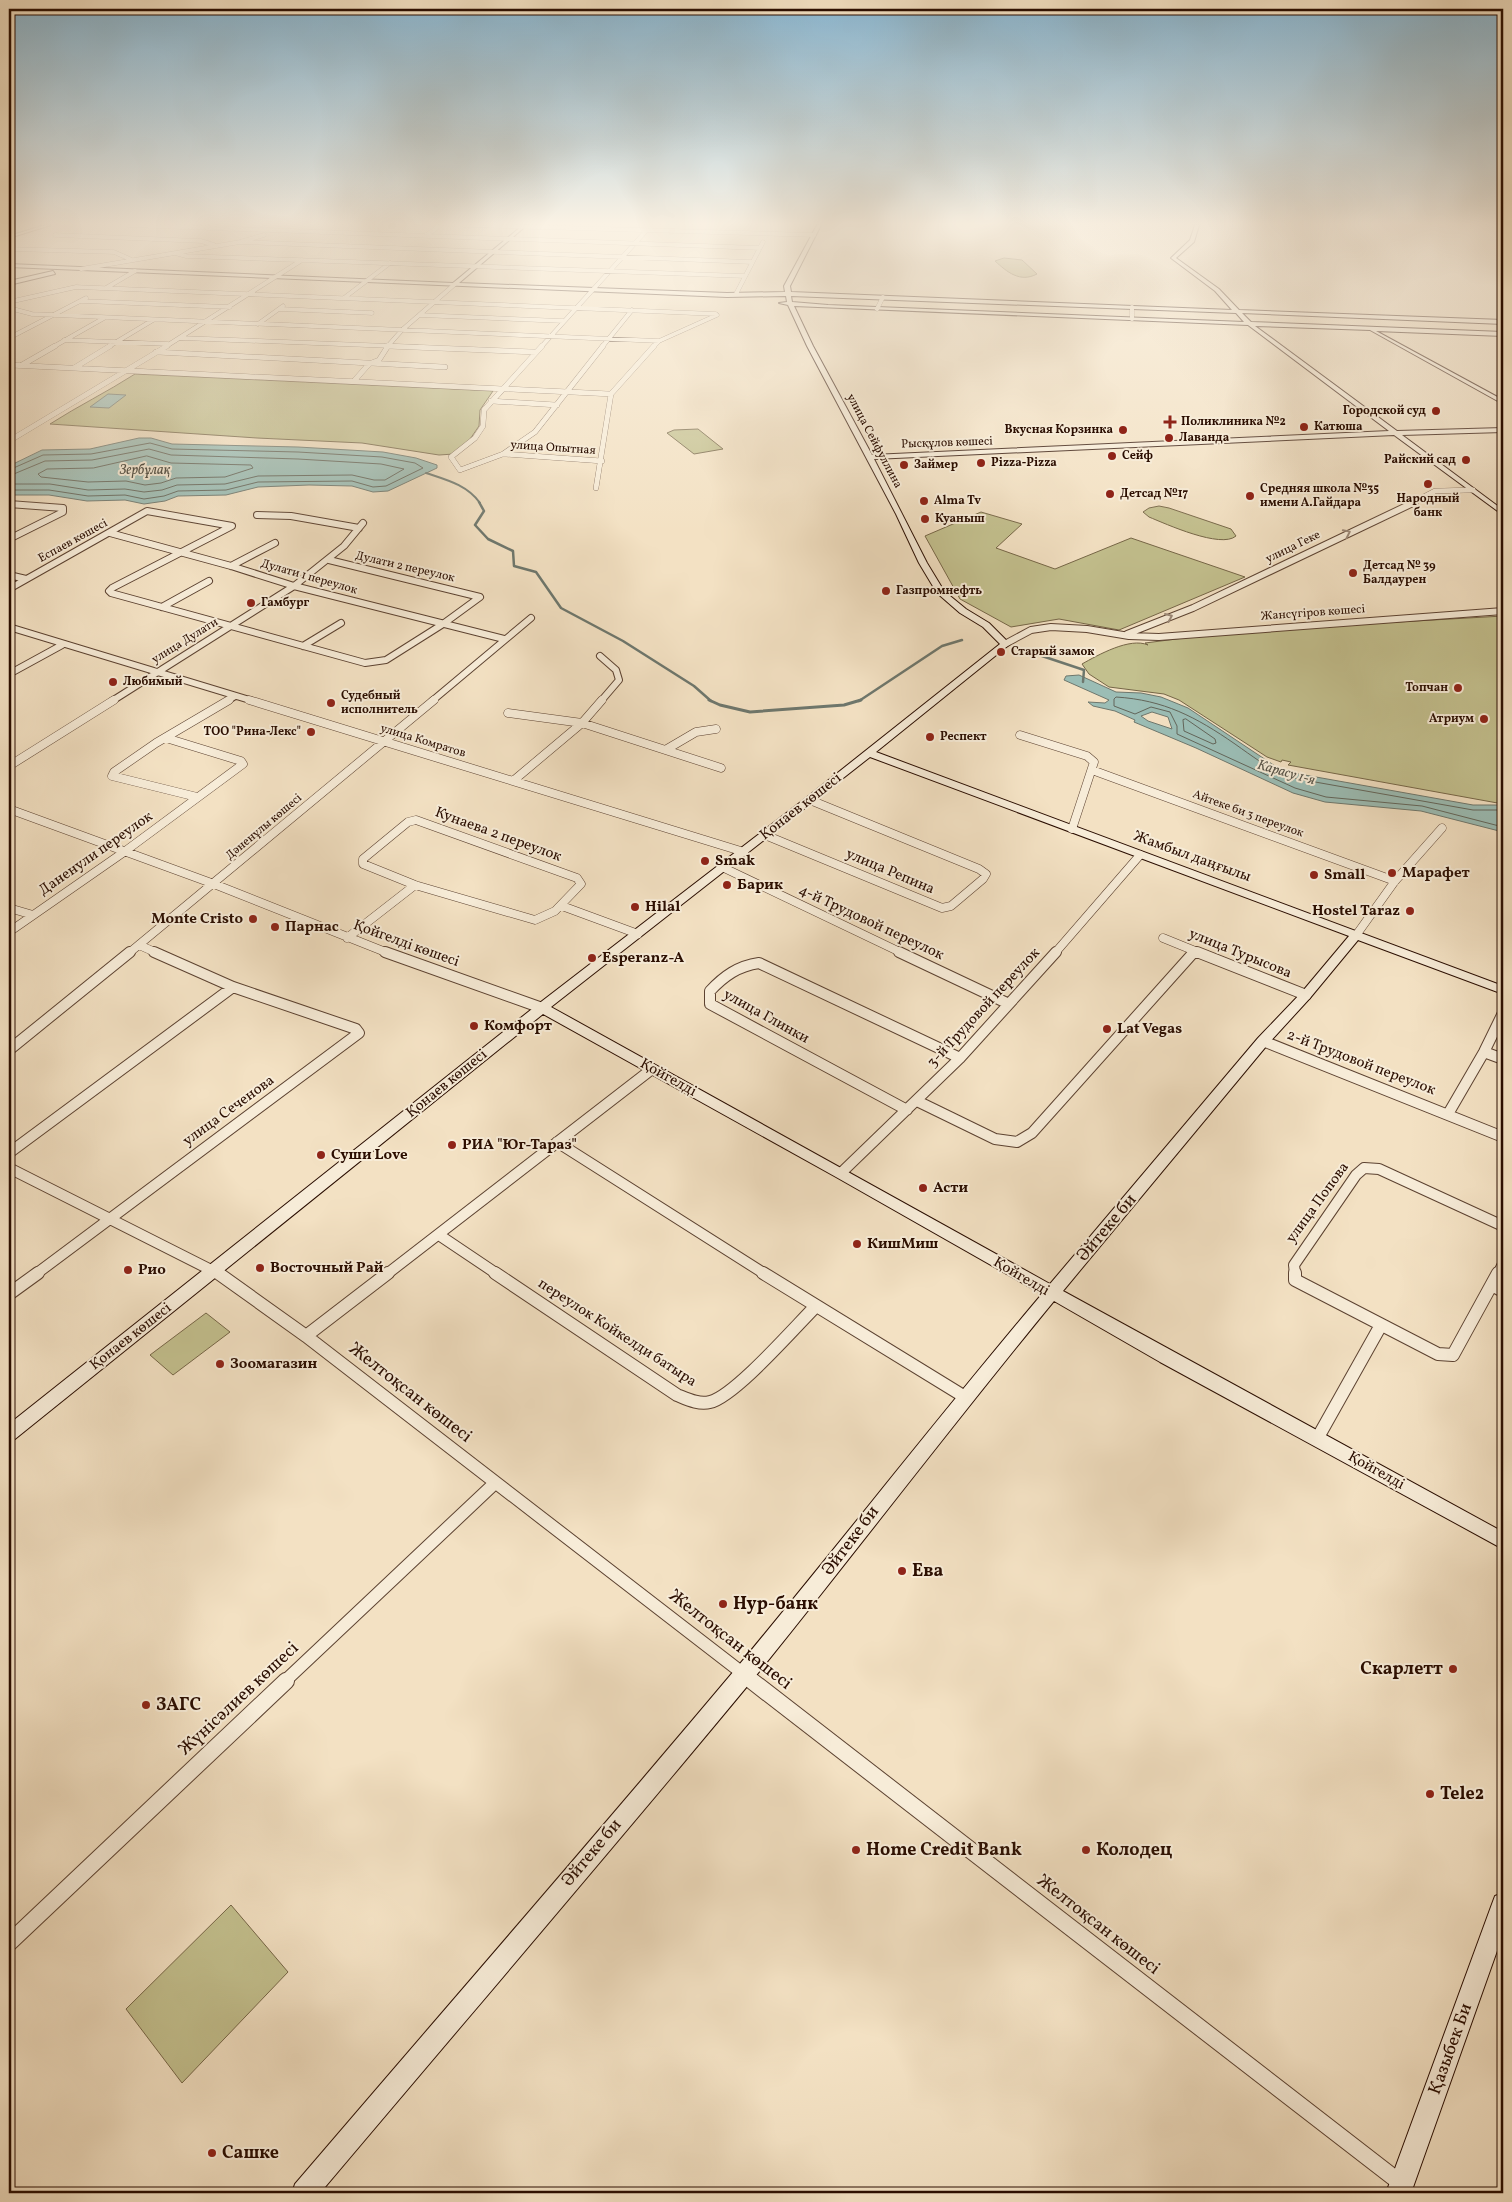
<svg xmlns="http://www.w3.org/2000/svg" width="1512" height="2202" viewBox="0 0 1512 2202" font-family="Vollkorn,serif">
	<rect width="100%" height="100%" fill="#f3e1c3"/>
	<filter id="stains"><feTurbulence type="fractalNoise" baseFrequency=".004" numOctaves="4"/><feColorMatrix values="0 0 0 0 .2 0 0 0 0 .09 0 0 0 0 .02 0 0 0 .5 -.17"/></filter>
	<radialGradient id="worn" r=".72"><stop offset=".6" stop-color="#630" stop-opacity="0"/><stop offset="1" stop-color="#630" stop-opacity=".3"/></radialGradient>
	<path fill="#c3c08e" stroke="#766647" d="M 1004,258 L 1022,260 L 1037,274 C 1020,283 1007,272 995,261 Z
		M 135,374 L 493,391 L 480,410 L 479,426 L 468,442 L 454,454 L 439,455 L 362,443 L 257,438 L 50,424 C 78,406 107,392 135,374 Z
		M 698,429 L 723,449 L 694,454 L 667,433 L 674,430 Z
		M 1159,506 L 1169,508 L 1231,529 L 1236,536 C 1221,549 1166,524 1149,517 L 1143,512 L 1149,508 Z
		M 981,512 L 1022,524 L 996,548 L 1055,569 L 1131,538 L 1245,577 L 1119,630 L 1059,619 L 1011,627 L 960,599 L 925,536 Z
		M 1503,616 L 1503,804 L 1288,765 L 1291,762 L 1282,760 L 1281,762 L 1267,757 L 1179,700 L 1164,694 L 1109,687 L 1089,674 L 1082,664 C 1098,655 1130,637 1148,645 L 1145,643 L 1239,631 Z
		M 206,1313 L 230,1332 L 173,1375 L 150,1355 Z
		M 231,1905 L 288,1972 L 182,2083 L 126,2009 Z"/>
	<path fill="#9bbdb5" stroke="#6e776d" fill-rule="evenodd" d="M 108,394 L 126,395 L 109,408 L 90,407 Z
		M 139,438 L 151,438 L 172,444 L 298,447 L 383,452 L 416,458 L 437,465 L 437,468 L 388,491 L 373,492 L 352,486 L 309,485 L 258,487 L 226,495 L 178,496 L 165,501 L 144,504 L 125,500 L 87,501 L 49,495 L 9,495 L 9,466 L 42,450 L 90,449 Z
		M 1079,675 L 1116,692 L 1141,693 L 1161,697 L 1188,708 L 1275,766 L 1288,772 L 1473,805 L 1503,805 L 1503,832 L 1421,811 L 1325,802 L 1293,793 L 1196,748 L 1134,722 L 1135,720 L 1115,711 L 1093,706 L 1088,702 L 1105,703 L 1109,700 L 1064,680 L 1066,676 ZM 1152,712 L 1168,717 L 1172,729 L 1148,721 L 1141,716 Z"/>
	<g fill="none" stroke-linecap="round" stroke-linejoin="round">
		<path stroke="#62655a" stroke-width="1" d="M 147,456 L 171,463 L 251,465 L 253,468 L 225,477 L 176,478 L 161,483 L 145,485 L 126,481 L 88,482 L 41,477 L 38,474 L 47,469 L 93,468 Z
			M 9,470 L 43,455 L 91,454 L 150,443 L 172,449 L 298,452 L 382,457 L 415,463 L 423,468 L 386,486 L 373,487 L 352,481 L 258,482 L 226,490 L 178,491 L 164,496 L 144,499 L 125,495 L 88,496 L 49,490 L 9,490
			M 9,476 L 45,461 L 92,460 L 149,449 L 171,455 L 298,459 L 381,464 L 404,469 L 385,480 L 374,480 L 352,475 L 258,476 L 225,484 L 177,485 L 162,490 L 144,492 L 125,489 L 88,490 L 50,484 L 9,484
			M 1186,719 L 1215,739 L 1216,743 L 1213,744 L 1184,731 L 1183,720 Z
			M 1503,810 L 1473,810 L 1287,777 C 1268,768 1252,756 1235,744 C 1196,717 1164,700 1116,697 L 1114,699 L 1114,706 L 1135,714 L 1151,707 L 1170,712 L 1177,726 L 1177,734 L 1295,788 L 1326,797 L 1422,806 L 1503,827"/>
		<path stroke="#6e776d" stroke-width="2" d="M 426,473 C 447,480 467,485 480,503"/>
		<path stroke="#6e776d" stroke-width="2.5" d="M 479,502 L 484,511 L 475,525 L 488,539 L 513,551 L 514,566 L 536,572 L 561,608 L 623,641 L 694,686 L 711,701
			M 1036,654 L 1084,670 L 1083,682
			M 859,701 L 942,646 L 962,640"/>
		<path stroke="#6e776d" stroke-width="3" d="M 709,700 L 720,705 L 750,712 L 844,705 L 861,700"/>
		<defs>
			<path id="street-far6" d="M 127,225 L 760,248
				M 463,225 L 814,235
				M 55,235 L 201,241 L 214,245
				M 425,236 L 441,225
				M 240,242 L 751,262
				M 9,249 L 114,252 L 132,260
				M 175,253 L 186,256 L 744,276
				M 81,269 L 240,242 L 264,235
				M 106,288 L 135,271
				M 736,294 L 763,242
				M 344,298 L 390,263
				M 81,301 L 230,307
				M 9,302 L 76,287 L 716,314
				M 1132,307 L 1132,319
				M 9,308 L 32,314 L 659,341
				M 279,309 L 372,313
				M 877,309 L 883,297
				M 419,315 L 563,321
				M 258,324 L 283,306
				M 9,338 L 86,298
				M 180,338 L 418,347
				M 64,340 L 168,344
				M 53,347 L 104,318
				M 108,347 L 153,320
				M 165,347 L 302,260
				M 387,347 L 402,330 L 455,284
				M 541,347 L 646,231
				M 602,347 L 632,310
				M 653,347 L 659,341 L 717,315"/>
			<path id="street-far5" d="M 386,346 L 536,352
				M 542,346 L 484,410 L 483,426 L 475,438 L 451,457 L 460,470 L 503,454 L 535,432 L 603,346
				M 156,352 L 445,367
				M 9,365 L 611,394
				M 22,365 L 55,346
				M 74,368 L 110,346
				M 354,381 L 369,364 L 379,360 L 388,346
				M 491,401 L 557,405
				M 9,441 L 167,346
				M 503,454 L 602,461
				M 596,488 L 611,394 L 654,346
				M 1412,503 L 1435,491 L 1473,490"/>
			<path id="street-far4" d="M 9,504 L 63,508 L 63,512 L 9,539
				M 257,515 L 291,516 L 359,528
				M 110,533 L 231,566 L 294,586 L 504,639
				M 231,566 L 275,543
				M 9,575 L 26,579
				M 9,589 L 147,511 L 232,526 L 112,588 L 109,591 L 111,593 L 365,663 L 386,660 L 443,624 L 480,597 L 329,560
				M 162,607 L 209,581
				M 9,627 L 253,701
				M 1127,634 L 1193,608 L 1415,502
				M 1005,644 L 1031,630 L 1051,627 L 1087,629 L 1129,636 L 1159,637 L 1503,611
				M 303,646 L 341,623
				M 600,656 L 616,670 L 619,680 L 601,701
				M 9,674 L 62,645
				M 112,701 L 294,586 L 344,546 L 363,523
				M 227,701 L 235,696
				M 432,701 L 531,618"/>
			<path id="street-far3" d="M 249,700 L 744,852
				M 508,713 L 582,723 L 721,768
				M 1020,735 L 1087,756 L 1094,762 L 1072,829
				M 667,749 L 696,732 L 716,729
				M 9,766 L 114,700
				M 1092,770 L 1395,881
				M 513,781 L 582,723 L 602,700
				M 197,797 L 112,776 L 114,772 L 156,743 L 229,700
				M 9,809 L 214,884 L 388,953
				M 416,820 L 577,878 L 581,884 L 555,911 L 535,920 L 415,885 L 363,864 L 363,859 L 408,822 Z
				M 765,835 L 942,908 L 951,906 L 983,879 L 986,874 L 979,869 L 810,800
				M 722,867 L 902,953
				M 562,906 L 638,934
				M 9,908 L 33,915
				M 9,932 L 124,852 L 243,764 L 241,761 L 166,738
				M 1357,934 L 1395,881 L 1442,828
				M 347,938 L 415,885
				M 1163,938 L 1200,953
				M 139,945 L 157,953
				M 129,953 L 434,700
				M 1055,953 L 1140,855
				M 1193,953 L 1195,951"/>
			<path id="street-far2" d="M 385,952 L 542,1008
				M 899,952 L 1009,1004
				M 1197,952 L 1306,995
				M 1263,1041 L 1503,1137
				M 9,1050 L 130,952
				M 1484,1052 L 1503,1059
				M 917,1101 L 995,1139 L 1017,1142 L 1032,1133 L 1194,952
				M 907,1110 L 710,1004 L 710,991 C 724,976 738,966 759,963 L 960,1058
				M 1448,1114 L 1484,1052 L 1503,1013
				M 557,1142 L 765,1274
				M 9,1153 L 233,987
				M 9,1168 L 219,1274
				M 841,1173 L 960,1058 L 1056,952
				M 439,1235 L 497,1274
				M 36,1274 L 359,1033 L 356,1029 L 233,987 L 154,952
				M 387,1274 L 652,1069
				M 1295,1274 L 1294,1265 L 1356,1175 L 1364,1168 L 1379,1169 L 1503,1226
				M 1498,1274 L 1503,1264"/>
			<path id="street-far1" d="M 218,1273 L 306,1336 L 754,1682
				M 495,1273 L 677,1395 C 687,1399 699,1405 710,1402 C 735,1396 795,1327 816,1306
				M 763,1273 L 965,1397
				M 1295,1273 L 1295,1280 L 1438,1354 L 1453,1355 L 1498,1273
				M 1492,1285 L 1503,1291
				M 9,1294 L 38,1273
				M 306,1336 L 388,1273
				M 1317,1439 L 1381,1325
				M 284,1682 L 495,1483"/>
			<path id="street" d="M 752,1681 L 1402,2184
				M 9,1943 L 286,1681"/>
			<path id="secondary" d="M 45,225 L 51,225 L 9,238 L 9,236 Z
				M 523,225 L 527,225 L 459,283 L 727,293 L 785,292 L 784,286 L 817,225 L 821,225 L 790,286 L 791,292 L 1232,310 L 1215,291 L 1171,258 L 1190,240 L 1195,225 L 1199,225 L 1194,242 L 1176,258 L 1219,289 L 1239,310 L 1503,320 L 1503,324 L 1242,313 L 1251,322 L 1503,332 L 1503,336 L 1376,331 L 1503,400 L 1503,404 L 1370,330 L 1255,326 L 1397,431 L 1503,428 L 1503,432 L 1402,435 L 1503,510 L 1503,515 L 1394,435 L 874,459 L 927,563 L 944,591 L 966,609 L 989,623 L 1010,644 L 876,752 L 1503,986 L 1503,994 L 1358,940 L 1310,998 L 1268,1044 L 1063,1291 L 1503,1532 L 1503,1549 L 1160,1362 L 1054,1301 C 952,1425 855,1553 754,1678 C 611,1851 465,2021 320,2193 L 292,2193 L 295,2184 C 443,2011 593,1839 739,1665 C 841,1542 939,1416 1042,1294 L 836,1177 L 543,1014 L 15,1439 L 9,1441 L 9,1424 L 537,1005 L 806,798 L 1000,644 L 983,627 L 960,613 L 937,593 L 919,563 L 896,514 L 807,346 L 788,305 L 779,303 L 787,302 L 786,296 L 727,297 L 9,267 L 9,264 L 453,283 ZM 791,296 L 1236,313 L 1244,322 L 828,305 L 792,302 ZM 794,306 L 1248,325 L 1389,431 L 872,455 L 813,346 ZM 870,757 L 1349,936 L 1302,992 L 1258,1038 L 1050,1284 L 551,1007 Z
				M 53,271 L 55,274 L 9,285 L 9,281 Z
				M 1503,1893 L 1503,1934 L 1411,2193 L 1386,2193 L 1492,1904 L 1495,1896 Z"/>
		</defs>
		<use href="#street-far6" stroke="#5c4231" stroke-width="4.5"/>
		<use href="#street-far5" stroke="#5c4231" stroke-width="5.5"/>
		<use href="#street-far4" stroke="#5c4231" stroke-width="8"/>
		<use href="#street-far3" stroke="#5c4231" stroke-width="9"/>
		<use href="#street-far2" stroke="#5c4231" stroke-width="12"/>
		<use href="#street-far1" stroke="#5c4231" stroke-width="14"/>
		<use href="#street" stroke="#5c4231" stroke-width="18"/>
		<use href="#secondary" stroke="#2a0d00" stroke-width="2"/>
		<use href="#street-far6" stroke="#f7ecd8" stroke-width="4"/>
		<use href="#street-far5" stroke="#f7ecd8" stroke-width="5"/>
		<use href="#street-far4" stroke="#f7ecd8" stroke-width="6"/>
		<use href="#street-far3" stroke="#f7ecd8" stroke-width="8"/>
		<use href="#street-far2" stroke="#f7ecd8" stroke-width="10"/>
		<use href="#street-far1" stroke="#f7ecd8" stroke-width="12"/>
		<use href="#street" stroke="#f7ecd8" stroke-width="16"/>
		<use href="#secondary" fill="#f7ecd8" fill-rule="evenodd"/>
	</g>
	<defs><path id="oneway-chevron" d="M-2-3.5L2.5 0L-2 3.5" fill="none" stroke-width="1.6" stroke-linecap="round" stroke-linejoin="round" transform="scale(1.25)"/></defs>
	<g stroke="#9b8877">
		<use href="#oneway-chevron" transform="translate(1347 533) rotate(-26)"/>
		<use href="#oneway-chevron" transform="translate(1169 617) rotate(-23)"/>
	</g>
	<linearGradient id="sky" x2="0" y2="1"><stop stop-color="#89b8d4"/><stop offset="0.42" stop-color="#faf2e4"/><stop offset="1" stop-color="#faf2e4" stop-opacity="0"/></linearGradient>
	<rect width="1512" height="533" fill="url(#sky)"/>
	<g fill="#8f2418" stroke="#f7ecd8" stroke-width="2">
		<circle cx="1436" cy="411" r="5"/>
		<path d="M1167.5 414.5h5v5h5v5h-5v5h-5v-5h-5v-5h5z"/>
		<circle cx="1304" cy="427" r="5"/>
		<circle cx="1123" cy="430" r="5"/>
		<circle cx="1169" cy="438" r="5"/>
		<circle cx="1112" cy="456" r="5"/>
		<circle cx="1466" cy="460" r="5"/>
		<circle cx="981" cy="463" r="5"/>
		<circle cx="904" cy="465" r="5"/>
		<circle cx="1428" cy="484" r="5"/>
		<circle cx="1110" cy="494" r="5"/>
		<circle cx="1250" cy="496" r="5"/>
		<circle cx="924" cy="501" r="5"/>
		<circle cx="925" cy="519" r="5"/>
		<circle cx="1353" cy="573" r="5"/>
		<circle cx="886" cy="591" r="5"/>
		<circle cx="251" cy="603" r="5"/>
		<circle cx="1001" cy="652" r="5"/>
		<circle cx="113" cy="682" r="5"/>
		<circle cx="1458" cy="688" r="5"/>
		<circle cx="331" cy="703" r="5"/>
		<circle cx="1484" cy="719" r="5"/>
		<circle cx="311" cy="732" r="5"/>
		<circle cx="930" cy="737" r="5"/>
		<circle cx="705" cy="861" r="5"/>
		<circle cx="1392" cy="873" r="5"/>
		<circle cx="1314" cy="875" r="5"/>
		<circle cx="727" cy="885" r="5"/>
		<circle cx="635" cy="907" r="5"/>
		<circle cx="1410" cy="911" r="5"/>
		<circle cx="253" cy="919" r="5"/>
		<circle cx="275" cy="927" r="5"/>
		<circle cx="592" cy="958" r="5"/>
		<circle cx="474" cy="1026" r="5"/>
		<circle cx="1107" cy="1029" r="5"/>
		<circle cx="452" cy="1145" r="5"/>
		<circle cx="321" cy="1155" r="5"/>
		<circle cx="923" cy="1188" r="5"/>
		<circle cx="857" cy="1244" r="5"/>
		<circle cx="260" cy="1268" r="5"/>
		<circle cx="128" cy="1270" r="5"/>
		<circle cx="220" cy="1364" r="5"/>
		<circle cx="902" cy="1571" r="5"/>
		<circle cx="723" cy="1604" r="5"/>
		<circle cx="1453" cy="1669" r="5"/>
		<circle cx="146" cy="1705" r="5"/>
		<circle cx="1430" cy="1794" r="5"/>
		<circle cx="856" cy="1850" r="5"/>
		<circle cx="1086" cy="1850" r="5"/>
		<circle cx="212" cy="2153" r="5"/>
	</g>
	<g text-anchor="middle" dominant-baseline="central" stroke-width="4" stroke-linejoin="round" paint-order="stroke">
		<g font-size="12" font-weight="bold" fill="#2a0d00" stroke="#f7ecd8" text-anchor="start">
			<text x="1426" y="411" text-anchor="end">Городской суд</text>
			<text x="1181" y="422">Поликлиника №2</text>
			<text x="1314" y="427">Катюша</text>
			<text x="1113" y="430" text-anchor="end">Вкусная Корзинка</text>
			<text x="1179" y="438">Лаванда</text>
			<text x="1122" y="456">Сейф</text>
			<text x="1456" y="460" text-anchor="end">Райский сад</text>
			<text x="991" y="463">Pizza-Pizza</text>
			<text x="914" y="465">Займер</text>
			<text x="1260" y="489">Средняя школа №35<tspan x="1260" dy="14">имени А.Гайдара</tspan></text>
			<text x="1120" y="494">Детсад №17</text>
			<text x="1428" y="499" text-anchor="middle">Народный<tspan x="1428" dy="14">банк</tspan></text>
			<text x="934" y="501">Alma Tv</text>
			<text x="935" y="519">Куаныш</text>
			<text x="1363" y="566">Детсад № 39<tspan x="1363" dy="14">Балдаурен</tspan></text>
			<text x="896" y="591">Газпромнефть</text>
			<text x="261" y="603">Гамбург</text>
			<text x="1011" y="652">Старый замок</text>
			<text x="123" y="682">Любимый</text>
			<text x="1448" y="688" text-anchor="end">Топчан</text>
			<text x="341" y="696">Судебный<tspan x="341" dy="14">исполнитель</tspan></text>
			<text x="1474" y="719" text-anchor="end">Атриум</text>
			<text x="301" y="732" text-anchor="end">ТОО "Рина-Лекс"</text>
			<text x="940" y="737">Респект</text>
		</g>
		<g font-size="12" fill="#2a0d00" stroke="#f7ecd8">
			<text transform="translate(874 441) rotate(62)">улица Сейфуллина</text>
			<text transform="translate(947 443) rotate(-2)">Рысқұлов көшесі</text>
			<text transform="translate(553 448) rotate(4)">улица Опытная</text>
			<text transform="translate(73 541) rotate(-29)">Еспаев көшесі</text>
			<text transform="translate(1293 547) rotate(-26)">улица Геке</text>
			<text transform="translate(405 567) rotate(13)">Дулати 2 переулок</text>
			<text transform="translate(309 577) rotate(16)">Дулати 1 переулок</text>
			<text transform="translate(1313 613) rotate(-4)">Жансүгіров көшесі</text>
			<text transform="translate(185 641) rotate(-32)">улица Дулати</text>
			<text transform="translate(423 741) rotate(17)">улица Комратов</text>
			<text transform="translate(1248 814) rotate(20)">Айтеке би 3 переулок</text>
			<text transform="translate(264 827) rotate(-40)">Дәненұлы көшесі</text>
		</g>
		<g font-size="14" font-style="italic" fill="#575348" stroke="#f7ecd8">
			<text x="145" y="470">Зербұлақ</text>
			<text transform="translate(1286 773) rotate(16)">Карасу 1-я</text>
		</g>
		<g font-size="15" fill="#2a0d00" stroke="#f7ecd8">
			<text transform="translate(801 807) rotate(-38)">Қонаев көшесі</text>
			<text transform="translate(498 835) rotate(20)">Кунаева 2 переулок</text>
			<text transform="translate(96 854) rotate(-35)">Даненули переулок</text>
			<text transform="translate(1192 857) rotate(20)">Жамбыл даңғылы</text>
			<text transform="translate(890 872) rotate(23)">улица Репина</text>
			<text transform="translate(871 923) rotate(25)">4-й Трудовой переулок</text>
			<text transform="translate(406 944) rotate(20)">Қойгелді көшесі</text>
			<text transform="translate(1240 954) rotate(22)">улица Турысова</text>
			<text transform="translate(984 1008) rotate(-47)">3-й Трудовой переулок</text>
			<text transform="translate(766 1017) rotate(29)">улица Глинки</text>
			<text transform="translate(1361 1063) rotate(21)">2-й Трудовой переулок</text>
			<text transform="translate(668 1078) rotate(29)">Қойгелді</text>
			<text transform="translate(447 1084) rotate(-39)">Қонаев көшесі</text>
			<text transform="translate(229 1111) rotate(-36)">улица Сеченова</text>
			<text transform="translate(1318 1203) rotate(-54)">улица Попова</text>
			<text transform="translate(1021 1277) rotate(30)">Қойгелді</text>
			<text transform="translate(617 1333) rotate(33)">переулок Койкелди батыра</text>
			<text transform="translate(131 1337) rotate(-38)">Қонаев көшесі</text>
			<text transform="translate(1376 1471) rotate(29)">Қойгелді</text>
		</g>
		<g font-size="15" font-weight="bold" fill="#2a0d00" stroke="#f7ecd8" text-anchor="start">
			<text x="715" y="861">Smak</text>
			<text x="1402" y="873">Марафет</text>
			<text x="1324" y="875">Small</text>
			<text x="737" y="885">Барик</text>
			<text x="645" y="907">Hilal</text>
			<text x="1400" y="911" text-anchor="end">Hostel Taraz</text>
			<text x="243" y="919" text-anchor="end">Monte Cristo</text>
			<text x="285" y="927">Парнас</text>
			<text x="602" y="958">Esperanz-A</text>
			<text x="484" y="1026">Комфорт</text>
			<text x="1117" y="1029">Lat Vegas</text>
			<text x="462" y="1145">РИА "Юг-Тараз"</text>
			<text x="331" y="1155">Суши Love</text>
			<text x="933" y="1188">Асти</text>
			<text x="867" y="1244">КишМиш</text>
			<text x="270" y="1268">Восточный Рай</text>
			<text x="138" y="1270">Рио</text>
			<text x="230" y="1364">Зоомагазин</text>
		</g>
		<g font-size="18" fill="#2a0d00" stroke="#f7ecd8">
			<text transform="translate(1107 1228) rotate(-50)">Әйтеке би</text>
			<text transform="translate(410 1393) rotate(38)">Желтоқсан көшесі</text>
			<text transform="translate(851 1541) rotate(-53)">Әйтеке би</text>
			<text transform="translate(730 1640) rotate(38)">Желтоқсан көшесі</text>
			<text transform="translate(239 1699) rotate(-43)">Жүнісәлиев көшесі</text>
			<text transform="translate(592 1853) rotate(-50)">Әйтеке би</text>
			<text transform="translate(1098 1925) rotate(38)">Желтоқсан көшесі</text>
			<text transform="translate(1451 2049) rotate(-70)">Қазыбек Би</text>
		</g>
		<g font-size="18" font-weight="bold" fill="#2a0d00" stroke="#f7ecd8" text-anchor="start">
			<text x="912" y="1571">Ева</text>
			<text x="733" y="1604">Нур-банк</text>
			<text x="1443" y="1669" text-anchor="end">Скарлетт</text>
			<text x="156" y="1705">ЗАГС</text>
			<text x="1440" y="1794">Tele2</text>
			<text x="866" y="1850">Home Credit Bank</text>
			<text x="1096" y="1850">Колодец</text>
			<text x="222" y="2153">Сашке</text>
		</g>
	</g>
	<rect width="1512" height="2202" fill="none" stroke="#f3e1c3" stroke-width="30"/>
	<rect x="10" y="10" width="1492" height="2182" fill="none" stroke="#2a0d00" stroke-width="2.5"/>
	<rect x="15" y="15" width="1482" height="2172" fill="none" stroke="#2a0d00"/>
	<rect width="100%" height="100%" filter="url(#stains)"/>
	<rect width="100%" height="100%" fill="url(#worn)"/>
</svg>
